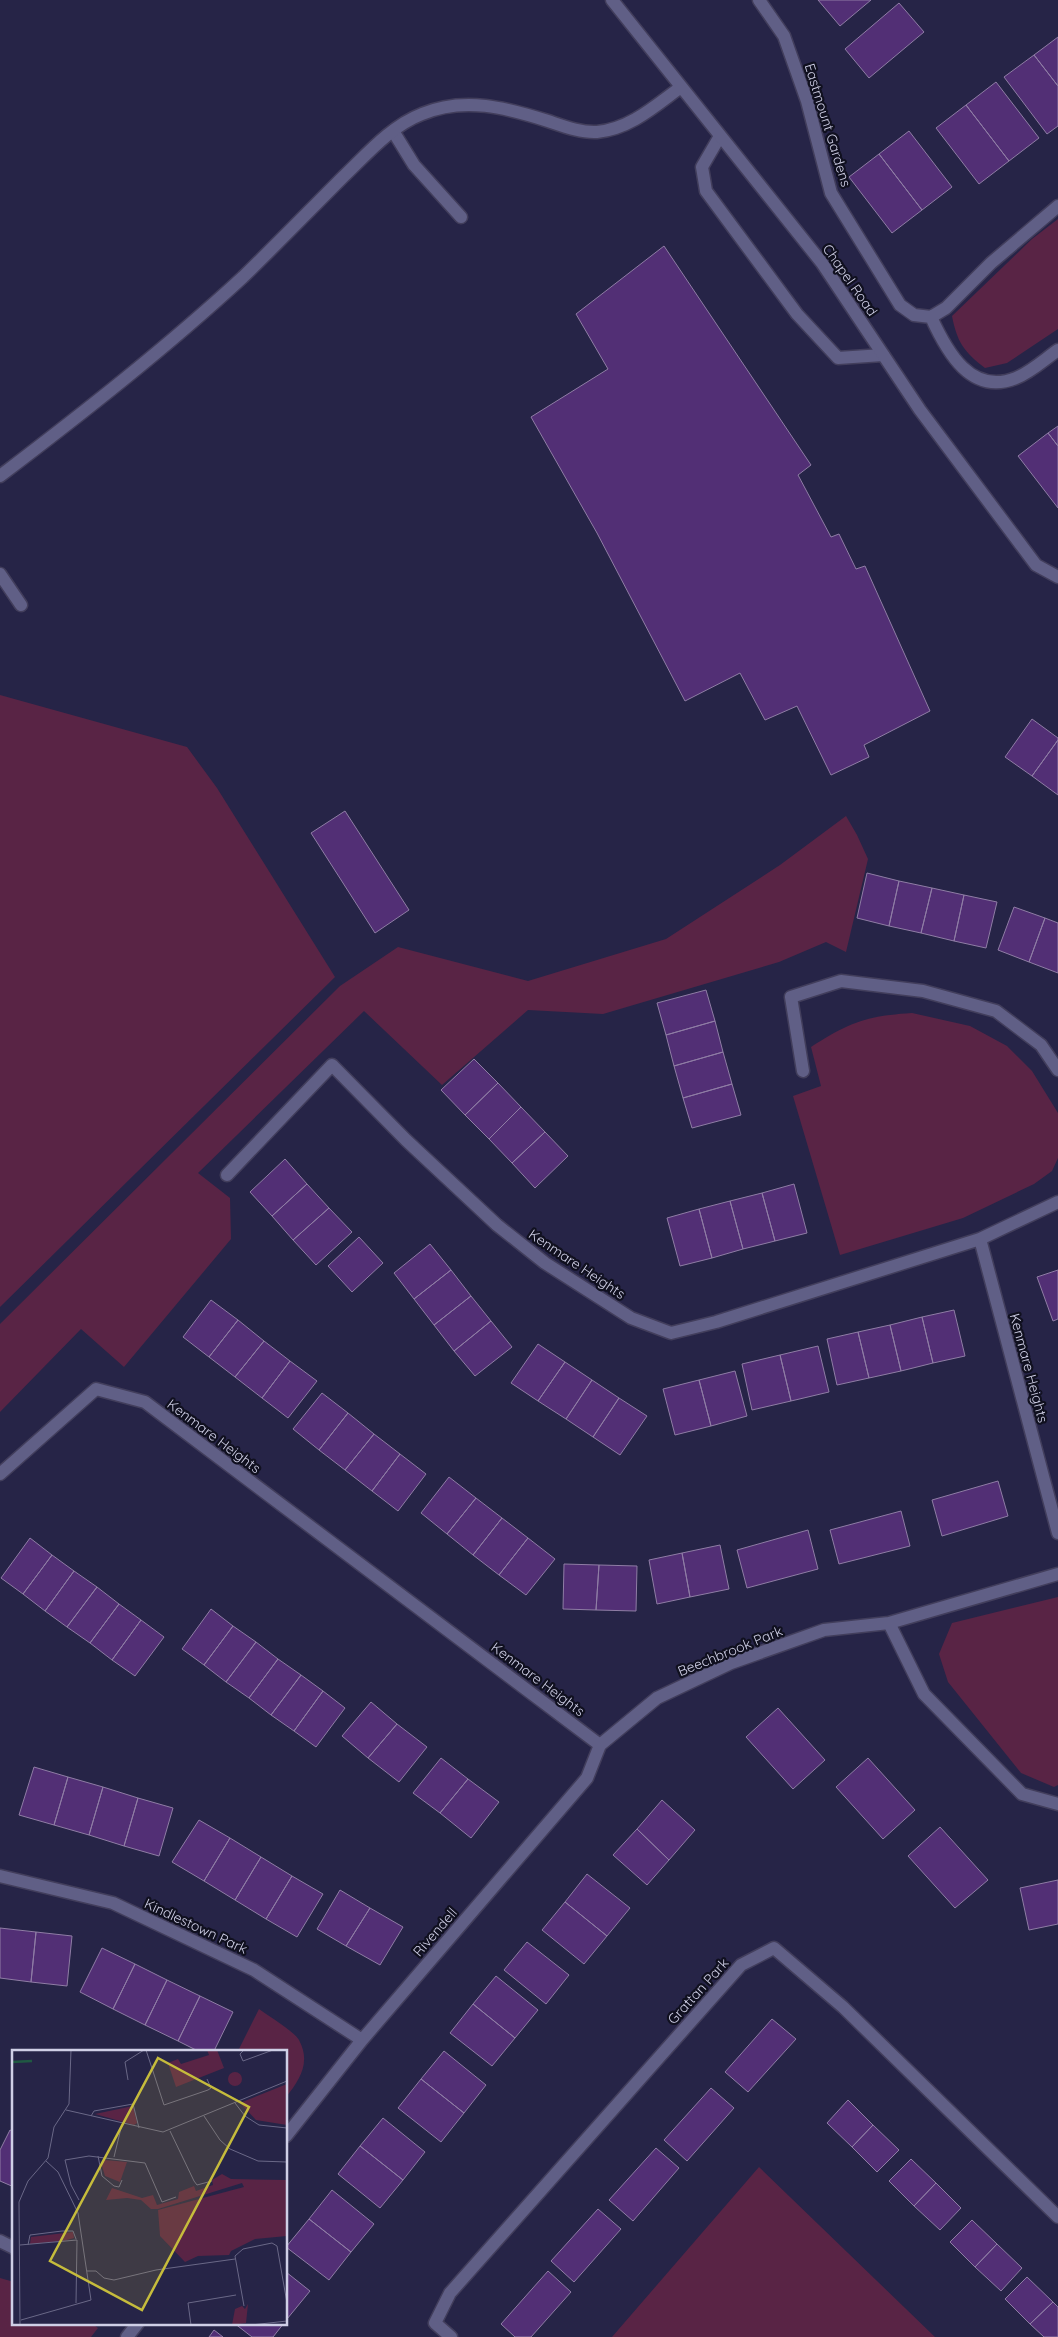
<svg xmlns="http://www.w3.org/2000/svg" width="1058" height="2337" viewBox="0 0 1058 2337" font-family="Quicksand,sans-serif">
	<rect width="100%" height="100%" fill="#262447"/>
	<path fill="#592445" d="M 1058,219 L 1058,329 L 1007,363 L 985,368 C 964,352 957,342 952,316 L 1032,239 Z
		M 0,695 L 187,747 L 217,788 L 335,977 L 0,1307 Z
		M 846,816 L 857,835 L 868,859 L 846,952 L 826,942 L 779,962 L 603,1014 L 528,1010 L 442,1085 L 364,1011 L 198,1173 L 230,1198 L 231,1239 L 124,1367 L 81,1329 L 0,1412 L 0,1324 L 340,986 L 398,947 L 528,981 L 666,939 L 780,865 Z
		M 912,1013 L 970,1026 L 1007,1046 L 1032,1071 L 1058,1113 L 1058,1158 L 1052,1171 L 1034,1184 L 963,1218 L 840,1255 L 793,1096 L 821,1086 L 811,1047 C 850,1022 866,1016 912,1013 Z
		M 1058,1597 L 1058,1785 L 1054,1787 L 1021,1773 L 948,1682 L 939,1654 L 952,1623 Z
		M 259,2009 C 268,2016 294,2031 299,2040 C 311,2062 300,2080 286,2097 L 286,2051 L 238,2051 Z
		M 759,2167 L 935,2337 L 612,2337 Z
		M 0,2278 L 14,2282 L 14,2323 L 91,2323 L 98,2328 L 91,2337 L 0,2337 Z"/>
	<path fill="#522f75" stroke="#8f7da5" d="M 818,0 L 871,0 L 840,26 Z
		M 899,3 L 924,32 L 869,78 L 845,49 Z
		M 1058,37 L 1058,86 L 1034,55 Z
		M 1034,55 L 1058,86 L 1058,126 L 1047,134 L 1004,77 Z
		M 996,82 L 1039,138 L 1009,161 L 966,105 Z
		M 966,105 L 1009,161 L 979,184 L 936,128 Z
		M 909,131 L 952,187 L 922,210 L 879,154 Z
		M 879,154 L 922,210 L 892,233 L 849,177 Z
		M 664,246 L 811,465 L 798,475 L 831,537 L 839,534 L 856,569 L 865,566 L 930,711 L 864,745 L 869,757 L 831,775 L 797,706 L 765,720 L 740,673 L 685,701 L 597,533 L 531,417 L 608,369 L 576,314 Z
		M 1058,426 L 1058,446 L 1048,433 Z
		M 1048,433 L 1058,446 L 1058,508 L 1018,456 Z
		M 1032,719 L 1058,738 L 1058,740 L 1032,776 L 1005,757 Z
		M 1058,740 L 1058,795 L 1032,776 Z
		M 345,811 L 409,910 L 375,933 L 311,833 Z
		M 867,873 L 899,881 L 889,926 L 857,918 Z
		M 899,881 L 932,888 L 921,933 L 889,926 Z
		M 932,888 L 964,895 L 954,941 L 921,933 Z
		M 964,895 L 997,902 L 986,948 L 954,941 Z
		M 1014,907 L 1045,918 L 1029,962 L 998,950 Z
		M 1045,918 L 1058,923 L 1058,973 L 1029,962 Z
		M 706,990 L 715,1021 L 666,1035 L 657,1003 Z
		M 715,1021 L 723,1052 L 674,1066 L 666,1035 Z
		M 723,1052 L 732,1084 L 683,1098 L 674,1066 Z
		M 474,1059 L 498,1083 L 465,1115 L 441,1090 Z
		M 498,1083 L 521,1107 L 489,1139 L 465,1115 Z
		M 732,1084 L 741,1115 L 692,1128 L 683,1098 Z
		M 521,1107 L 545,1132 L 512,1163 L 489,1139 Z
		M 545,1132 L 568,1156 L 535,1188 L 512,1163 Z
		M 285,1159 L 307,1184 L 272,1216 L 250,1192 Z
		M 307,1184 L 329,1208 L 293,1240 L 272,1216 Z
		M 794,1184 L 807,1233 L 775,1241 L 762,1193 Z
		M 762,1193 L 775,1241 L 743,1249 L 730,1201 Z
		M 730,1201 L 743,1249 L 712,1258 L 699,1209 Z
		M 329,1208 L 352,1232 L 316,1265 L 293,1240 Z
		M 699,1209 L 712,1258 L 680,1266 L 667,1218 Z
		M 359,1237 L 383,1263 L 352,1292 L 328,1266 Z
		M 430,1244 L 451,1270 L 414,1299 L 394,1273 Z
		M 451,1270 L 471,1296 L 434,1325 L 414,1299 Z
		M 1058,1270 L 1058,1319 L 1053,1321 L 1037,1277 Z
		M 471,1296 L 491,1321 L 454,1351 L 434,1325 Z
		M 211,1300 L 238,1320 L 209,1357 L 183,1337 Z
		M 954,1310 L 965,1356 L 933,1363 L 922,1317 Z
		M 922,1317 L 933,1363 L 901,1371 L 890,1325 Z
		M 238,1320 L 264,1341 L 235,1377 L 209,1357 Z
		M 491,1321 L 512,1347 L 475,1376 L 454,1351 Z
		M 890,1325 L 901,1371 L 869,1378 L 858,1332 Z
		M 858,1332 L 869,1378 L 837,1385 L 827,1339 Z
		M 264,1341 L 290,1361 L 262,1398 L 235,1377 Z
		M 538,1344 L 565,1362 L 538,1401 L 511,1383 Z
		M 818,1346 L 829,1392 L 791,1401 L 780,1355 Z
		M 780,1355 L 791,1401 L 752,1410 L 742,1364 Z
		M 290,1361 L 317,1381 L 288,1418 L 262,1398 Z
		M 565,1362 L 592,1380 L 566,1419 L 538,1401 Z
		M 735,1371 L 747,1416 L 711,1426 L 699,1380 Z
		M 592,1380 L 619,1398 L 593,1437 L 566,1419 Z
		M 699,1380 L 711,1426 L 675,1435 L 663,1389 Z
		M 322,1393 L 348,1413 L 319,1450 L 293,1429 Z
		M 619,1398 L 647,1416 L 620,1455 L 593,1437 Z
		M 348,1413 L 374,1434 L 345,1470 L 319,1450 Z
		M 374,1434 L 400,1454 L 372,1491 L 345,1470 Z
		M 400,1454 L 426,1474 L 398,1511 L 372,1491 Z
		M 449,1477 L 476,1498 L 447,1534 L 421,1513 Z
		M 998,1481 L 1008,1516 L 942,1536 L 932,1500 Z
		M 476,1498 L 502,1518 L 473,1555 L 447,1534 Z
		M 901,1511 L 910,1546 L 839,1564 L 830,1530 Z
		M 502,1518 L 528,1538 L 499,1575 L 473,1555 Z
		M 808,1530 L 818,1569 L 747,1588 L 737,1550 Z
		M 30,1538 L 52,1555 L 23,1594 L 1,1578 Z
		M 528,1538 L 555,1559 L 526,1595 L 499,1575 Z
		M 720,1545 L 729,1589 L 690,1597 L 682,1553 Z
		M 682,1553 L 690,1597 L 657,1604 L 649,1560 Z
		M 52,1555 L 74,1571 L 45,1611 L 23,1594 Z
		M 564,1564 L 599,1565 L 596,1610 L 563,1609 Z
		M 599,1565 L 637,1566 L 636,1611 L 596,1610 Z
		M 74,1571 L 97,1587 L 67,1627 L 45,1611 Z
		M 97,1587 L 119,1604 L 90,1643 L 67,1627 Z
		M 119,1604 L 141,1620 L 112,1660 L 90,1643 Z
		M 211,1609 L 233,1626 L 204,1665 L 182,1649 Z
		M 141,1620 L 164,1637 L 135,1676 L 112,1660 Z
		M 233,1626 L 256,1642 L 226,1682 L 204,1665 Z
		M 256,1642 L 278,1659 L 249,1698 L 226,1682 Z
		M 278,1659 L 301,1675 L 271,1715 L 249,1698 Z
		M 301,1675 L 323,1691 L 294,1731 L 271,1715 Z
		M 323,1691 L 345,1708 L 316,1747 L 294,1731 Z
		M 371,1702 L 397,1724 L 368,1758 L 342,1736 Z
		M 778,1708 L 825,1760 L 793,1789 L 746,1737 Z
		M 397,1724 L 427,1747 L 399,1782 L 368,1758 Z
		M 441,1758 L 468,1779 L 440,1813 L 413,1793 Z
		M 868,1758 L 915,1810 L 883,1839 L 836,1787 Z
		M 34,1767 L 68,1777 L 54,1825 L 19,1815 Z
		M 68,1777 L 103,1787 L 89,1835 L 54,1825 Z
		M 468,1779 L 499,1802 L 471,1838 L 440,1813 Z
		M 103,1787 L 138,1798 L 124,1846 L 89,1835 Z
		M 138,1798 L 173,1808 L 159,1856 L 124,1846 Z
		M 662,1800 L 695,1830 L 669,1860 L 637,1829 Z
		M 199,1820 L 230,1838 L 204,1881 L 172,1862 Z
		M 940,1827 L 988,1880 L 955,1908 L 908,1856 Z
		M 637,1829 L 669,1860 L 647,1885 L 613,1855 Z
		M 230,1838 L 261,1857 L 235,1900 L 204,1881 Z
		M 261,1857 L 292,1876 L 266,1919 L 235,1900 Z
		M 587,1874 L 630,1908 L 607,1936 L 565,1902 Z
		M 292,1876 L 323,1894 L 297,1937 L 266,1919 Z
		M 1058,1880 L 1058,1924 L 1029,1930 L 1020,1888 Z
		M 340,1890 L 370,1908 L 346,1946 L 317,1929 Z
		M 565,1902 L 607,1936 L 584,1964 L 542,1930 Z
		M 370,1908 L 403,1927 L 380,1965 L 346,1946 Z
		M 0,1928 L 36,1932 L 31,1982 L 0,1978 Z
		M 36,1932 L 72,1936 L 67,1986 L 31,1982 Z
		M 527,1942 L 569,1975 L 546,2004 L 504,1970 Z
		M 102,1948 L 135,1964 L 113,2009 L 80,1992 Z
		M 135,1964 L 167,1980 L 145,2025 L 113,2009 Z
		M 496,1976 L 538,2010 L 515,2038 L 473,2004 Z
		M 167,1980 L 200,1996 L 178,2041 L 145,2025 Z
		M 200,1996 L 233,2012 L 214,2051 L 198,2051 L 178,2041 Z
		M 473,2004 L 515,2038 L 492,2066 L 450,2033 Z
		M 772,2019 L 796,2039 L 748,2092 L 725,2072 Z
		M 444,2051 L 486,2085 L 464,2113 L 421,2079 Z
		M 421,2079 L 464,2113 L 441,2142 L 398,2108 Z
		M 711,2088 L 734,2108 L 687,2161 L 664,2140 Z
		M 848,2100 L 873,2125 L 852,2147 L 827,2123 Z
		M 383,2118 L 425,2152 L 403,2180 L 360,2146 Z
		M 873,2125 L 899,2150 L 877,2172 L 852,2147 Z
		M 10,2130 L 14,2132 L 14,2187 L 0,2181 L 0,2150 Z
		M 360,2146 L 403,2180 L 380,2208 L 338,2174 Z
		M 656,2148 L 679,2168 L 633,2221 L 609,2200 Z
		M 911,2159 L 936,2183 L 914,2206 L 889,2181 Z
		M 936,2183 L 961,2208 L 940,2230 L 914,2206 Z
		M 332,2190 L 374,2224 L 351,2252 L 309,2219 Z
		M 598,2209 L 621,2229 L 574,2282 L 551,2261 Z
		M 309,2219 L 351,2252 L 329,2280 L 286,2247 Z
		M 972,2220 L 997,2244 L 975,2267 L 950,2242 Z
		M 997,2244 L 1022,2268 L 1001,2291 L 975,2267 Z
		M 548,2271 L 571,2292 L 531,2337 L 515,2337 L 501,2324 Z
		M 286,2272 L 310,2291 L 287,2319 L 286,2319 Z
		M 1027,2277 L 1053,2302 L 1030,2324 L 1005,2299 Z
		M 1053,2302 L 1058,2307 L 1058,2337 L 1044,2337 L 1030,2324 Z
		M 234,2323 L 284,2323 L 273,2337 L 252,2337 Z
		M 214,2330 L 223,2337 L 209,2337 Z"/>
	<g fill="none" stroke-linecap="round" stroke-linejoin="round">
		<defs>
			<path id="service" d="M 393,131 L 414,165 L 461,217
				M 720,136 L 702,167 L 706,191 L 797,314 L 838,358 L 883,355
				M 0,574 L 21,605"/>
			<path id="minor" d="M 612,0 L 822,263 L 920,410 L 1036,565 L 1058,577
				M 759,0 L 784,36 L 807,101 L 831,193 L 900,305 L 914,315 L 931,317 L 946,308 L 991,263 L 1058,206
				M 931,317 C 947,352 971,396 1016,378 C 1031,372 1045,359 1058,350
				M 0,476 C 83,413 166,348 243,277 C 277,244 310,210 344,176 C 367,154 391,126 422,114 C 464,96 507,108 548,121 C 563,126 581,133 597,132 C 630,129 655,106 681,87
				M 803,1071 L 791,997 L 841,981 L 923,991 L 996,1011 L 1041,1045 L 1058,1070
				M 227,1175 L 332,1065 L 406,1140 L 497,1225 L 545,1263 L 631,1318 L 671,1333 L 716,1322 L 980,1239 L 1058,1202
				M 980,1239 L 1058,1533
				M 0,1474 L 96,1389 L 145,1402 L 600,1745
				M 889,1623 L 924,1694 L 1022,1794 L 1058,1804
				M 0,1876 L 113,1903 L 254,1970 L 362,2040
				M 286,2136 L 362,2040 L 587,1778 L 600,1745 L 657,1698 L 731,1663 L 824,1630 L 889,1623 L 1058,1574
				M 0,2241 L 14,2248
				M 127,2337 L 138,2323
				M 451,2337 L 435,2323 L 450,2293 L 741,1965 L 774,1948 L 843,2007 L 1058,2217"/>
		</defs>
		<use href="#service" stroke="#423e5c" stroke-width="15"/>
		<use href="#minor" stroke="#423e5c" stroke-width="15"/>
		<use href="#service" stroke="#605f86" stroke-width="12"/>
		<use href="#minor" stroke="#605f86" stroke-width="12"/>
	</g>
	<g text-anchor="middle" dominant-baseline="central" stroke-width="4.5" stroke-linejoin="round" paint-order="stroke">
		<g font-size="14" fill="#cfcfe6" stroke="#10101f">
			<text transform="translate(828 125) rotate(73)">Eastmount Gardens</text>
			<text transform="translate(850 280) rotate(55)">Chapel Road</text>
			<text transform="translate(577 1264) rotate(34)">Kenmare Heights</text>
			<text transform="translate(1029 1368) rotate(75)">Kenmare Heights</text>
			<text transform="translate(214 1436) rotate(37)">Kenmare Heights</text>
			<text transform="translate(730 1651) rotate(-22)">Beechbrook Park</text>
			<text transform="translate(538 1679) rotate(37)">Kenmare Heights</text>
			<text transform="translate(196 1926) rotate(25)">Kindlestown Park</text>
			<text transform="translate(435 1932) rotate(-49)">Rivendell</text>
			<text transform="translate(698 1991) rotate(-48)">Grattan Park</text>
		</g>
	</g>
	<g transform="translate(12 2050)">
		<rect width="275" height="275" fill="#262447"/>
		<path d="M 195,0 L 205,0 L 212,18 L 164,37 L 156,13 L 166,9 L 169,14 L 197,5 ZM216 29a7 7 0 1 1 14 0a7 7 0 1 1-14 0ZM 275,34 L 275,75 L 244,70 L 228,53 ZM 121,56 L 125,73 L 122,75 L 83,64 ZM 93,110 L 115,112 L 108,132 L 93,126 L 89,113 ZM 210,124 L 219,129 L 275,130 L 275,186 L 243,189 L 219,201 L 217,205 L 186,206 L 173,212 L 148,186 L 146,160 L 232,137 L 230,133 L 146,159 L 139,159 L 129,150 L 115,148 L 94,150 L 100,138 L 130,148 L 141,145 L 145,155 L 166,149 L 167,142 L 182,136 L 184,141 L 201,135 L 200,130 ZM 61,182 L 62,188 L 51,191 L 18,194 L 19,187 ZM 236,254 L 234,273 L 220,275 L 223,259 L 230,256 L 233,259 Z" fill="#592445"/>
		<path fill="none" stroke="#205943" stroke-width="2.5" d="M 0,12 L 20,11"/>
		<path fill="none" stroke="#6a6887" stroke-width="1" d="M 134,0 L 152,55 L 196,40 L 199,38 L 195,29M 232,0 L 228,4 L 231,11 L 261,0M 116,30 L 113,12 L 132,0M 223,53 L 233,66 L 247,75 L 275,78M 54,60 L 151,82 L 275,31M 79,66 L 82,61 L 121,54 L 127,78M 192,66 L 208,90 L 218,99 L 246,111 L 275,112M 158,81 L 182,131 L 185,135 L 200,131M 86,106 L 90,126 L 102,136 L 107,137 L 110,130M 102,107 L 110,74M 67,150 L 59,135 L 53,110 L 77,106 L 133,113 L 150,152 L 164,147M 8,195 L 65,190 L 64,253M 16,195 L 18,185 L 50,181 L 61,181 L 64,189M 75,221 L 84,221 L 92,228 L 102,230 L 144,220 L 223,209M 232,256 L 223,206 L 231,199 L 260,193 L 265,196 L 275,253M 9,270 L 79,250 L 66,163 L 46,122 L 34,111M 8,275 L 7,152 L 16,131 L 36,108 L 42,77 L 57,54 L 59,0M 179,275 L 176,253 L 224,245M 239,275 L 275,271"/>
		<path fill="#c6bc3c" fill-opacity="0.15" stroke="#c6bc3c" stroke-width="2.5" d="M 146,8 L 237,57 L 130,260 L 38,211 Z"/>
		<rect width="275" height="275" fill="none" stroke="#cfcfe6" stroke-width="2.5"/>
	</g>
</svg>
